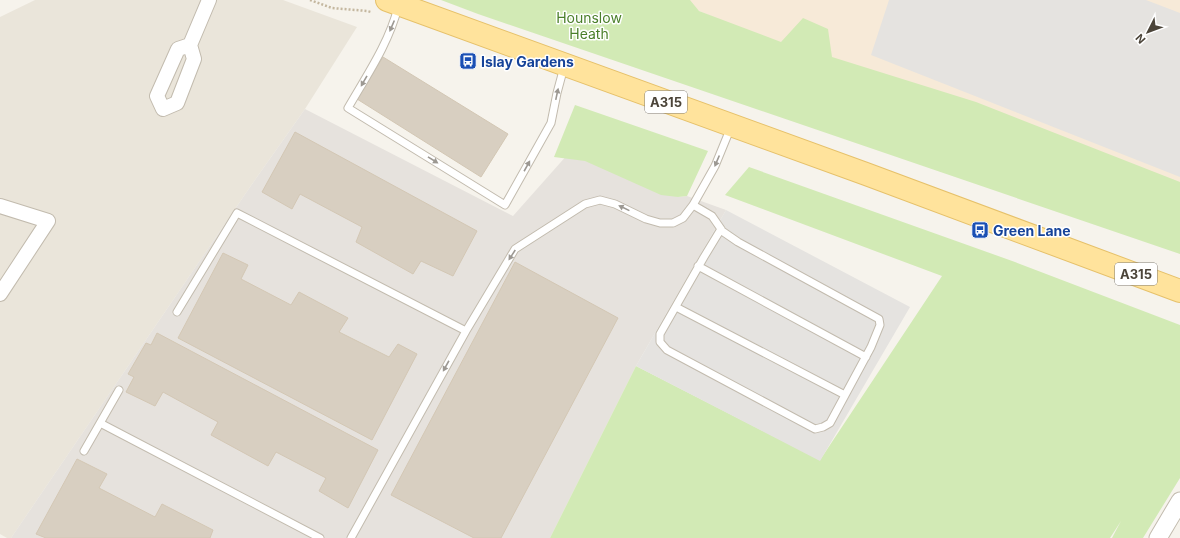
<svg xmlns="http://www.w3.org/2000/svg" width="1180" height="538" viewBox="0 0 1180 538" font-family="Inter,sans-serif">
	<rect width="100%" height="100%" fill="#f6f3ec"/>
	<path fill="#eae5da" d="M 35,0 L 283,0 L 357,27 L 305,109 L 250,187 L 11,538 L 7,538 L 0,534 L 0,17 Z"/>
	<path fill="#f7ead8" d="M 673,0 L 1180,0 L 1180,213 Z"/>
	<path fill="#e6e2dd" d="M 305,109 L 513,216 L 576,145 L 678,197 L 687,196 L 726,210 L 636,366 L 550,538 L 11,538 L 250,187 Z"/>
	<path fill="#d2eab5" d="M 441,0 L 690,0 L 699,11 L 781,42 L 803,18 L 828,29 L 832,57 L 976,102 L 1180,182 L 1180,254 L 478,14 Z
		M 575,105 L 708,151 L 687,196 L 678,197 L 661,195 L 585,161 L 554,157 Z
		M 749,167 L 1015,262 L 1180,325 L 1180,478 L 1143,538 L 1112,538 L 1121,521 L 1110,538 L 550,538 L 636,366 L 820,460 L 942,276 L 725,195 Z"/>
	<path fill="#e5e3e0" d="M 889,0 L 1146,0 L 1180,13 L 1180,177 L 871,55 Z
		M 726,210 L 910,307 L 820,461 L 636,366 Z"/>
	<path fill="#d8cfc1" stroke="#d3c7b4" d="M 383,57 L 508,134 L 481,177 L 357,99 Z
		M 295,132 L 477,231 L 453,276 L 421,261 L 413,274 L 356,242 L 362,227 L 300,194 L 292,209 L 262,192 Z
		M 223,253 L 248,265 L 241,279 L 291,305 L 299,292 L 348,318 L 339,332 L 389,357 L 398,344 L 417,354 L 372,440 L 178,338 Z
		M 515,262 L 618,318 L 501,538 L 474,538 L 391,495 Z
		M 157,333 L 378,450 L 348,508 L 319,491 L 326,478 L 276,452 L 268,466 L 211,435 L 218,422 L 163,392 L 155,406 L 126,392 L 134,377 L 128,374 L 146,343 L 151,345 Z
		M 77,459 L 107,474 L 99,488 L 155,517 L 162,504 L 213,530 L 210,538 L 46,538 L 36,534 Z"/>
	<g fill="none" stroke-linecap="round" stroke-linejoin="round">
		<defs>
			<path id="service" d="M 398,7 C 389,43 367,75 348,108 L 505,205 L 551,123 L 557,93 L 564,67
				M 693,205 L 712,216 L 721,229 L 722,231 L 738,242 L 879,319 L 880,325 L 871,347 L 830,423 L 823,427 L 815,429 L 667,350 L 660,342 L 660,334 L 704,257 L 721,229
				M 698,266 L 866,357
				M 676,307 L 845,395
				M 177,312 L 237,213 L 466,331
				M 100,423 L 320,538
				M 84,451 L 119,390
				M 351,538 L 466,331 L 515,249 L 585,204 L 600,200 L 615,204 L 646,219 L 660,223 L 673,223 L 683,218 L 693,205 L 715,166 L 731,127"/>
			<path id="minor" d="M 190,45 L 194,59 L 177,103 L 163,109 L 157,96 L 178,49 Z
				M 190,45 L 209,0
				M 0,206 L 48,221 L 0,294"/>
			<path id="tertiary" d="M 1158,538 L 1180,501"/>
			<path id="primary" d="M 387,0 L 866,174 L 1180,291"/>
		</defs>
		<use href="#service" stroke="#c2bbae" stroke-width="9"/>
		<use href="#minor" stroke="#c2bbae" stroke-width="16"/>
		<use href="#tertiary" stroke="#c2bbae" stroke-width="19"/>
		<use href="#primary" stroke="#e6c16a" stroke-width="24"/>
		<path stroke="#c4b79f" stroke-width="2.5" stroke-dasharray="2 2" stroke-linecap="butt" d="M 310,0 L 332,8 L 367,11 L 371,12"/>
		<use href="#service" stroke="#fff" stroke-width="7"/>
		<use href="#minor" stroke="#fff" stroke-width="14"/>
		<use href="#tertiary" stroke="#fff" stroke-width="17"/>
		<use href="#primary" stroke="#ffe39c" stroke-width="22"/>
	</g>
	<defs><path id="oneway-solid" d="M-6-.8H1V-3.2L6.5 0L1 3.2V.8H-6Z"/></defs>
	<g fill="#9c9892">
		<use href="#oneway-solid" transform="translate(392 26) rotate(113)"/>
		<use href="#oneway-solid" transform="translate(364 81) rotate(120)"/>
		<use href="#oneway-solid" transform="translate(557 94) rotate(-78)"/>
		<use href="#oneway-solid" transform="translate(433 160) rotate(32)"/>
		<use href="#oneway-solid" transform="translate(717 161) rotate(113)"/>
		<use href="#oneway-solid" transform="translate(527 166) rotate(-61)"/>
		<use href="#oneway-solid" transform="translate(624 208) rotate(-154)"/>
		<use href="#oneway-solid" transform="translate(512 255) rotate(123)"/>
		<use href="#oneway-solid" transform="translate(446 366) rotate(119)"/>
	</g>
	<defs>
		<symbol id="bus-square" viewBox="-11 -11 22 22"><rect x="-9" y="-9" width="18" height="18" rx="4" fill="#1a4fb4" stroke="#fff"/><path d="M-5-6H5V4H4V6H2V4H-2V6H-4V4H-5ZM-3.5-4V0h7V-4ZM-3.5 1.2v1.5H-2V1.2ZM2 1.2v1.5H3.5V1.2Z" fill="#fff"/></symbol>
	</defs>
	<g fill-rule="evenodd">
		<use href="#bus-square" x="458" y="51" width="20" height="20"/>
		<use href="#bus-square" x="970" y="220" width="20" height="20"/>
	</g>
	<g text-anchor="middle" dominant-baseline="central" stroke-width="3" stroke-linejoin="round" paint-order="stroke">
		<g fill="#fff" stroke="#817c74" stroke-width="1">
			<rect x="645" y="91" width="42" height="22" rx="3"/>
			<rect x="1115" y="263" width="42" height="22" rx="3"/>
		</g>
		<g font-size="13" font-weight="bold" fill="#4b4439">
			<text x="666" y="102">A315</text>
			<text x="1136" y="274">A315</text>
		</g>
		<g font-size="14" fill="#4a7f2a" stroke="#fff">
			<text x="589" y="17">Hounslow<tspan x="589" dy="16">Heath</tspan></text>
		</g>
		<g font-size="14" font-weight="bold" fill="#164399" stroke="#fff" text-anchor="start">
			<text x="481" y="61">Islay Gardens</text>
			<text x="993" y="230">Green Lane</text>
		</g>
	</g>
	<g transform="translate(1148 32) rotate(228)" stroke="#ffffff" stroke-width="3" paint-order="stroke">
	<path d="M0-3L7 15L0 10L-7 15Z" fill="#4b4439"/>
	<text y="-6" font-size="11" font-weight="bold" text-anchor="middle" fill="#4b4439">N</text>
	</g>
</svg>
